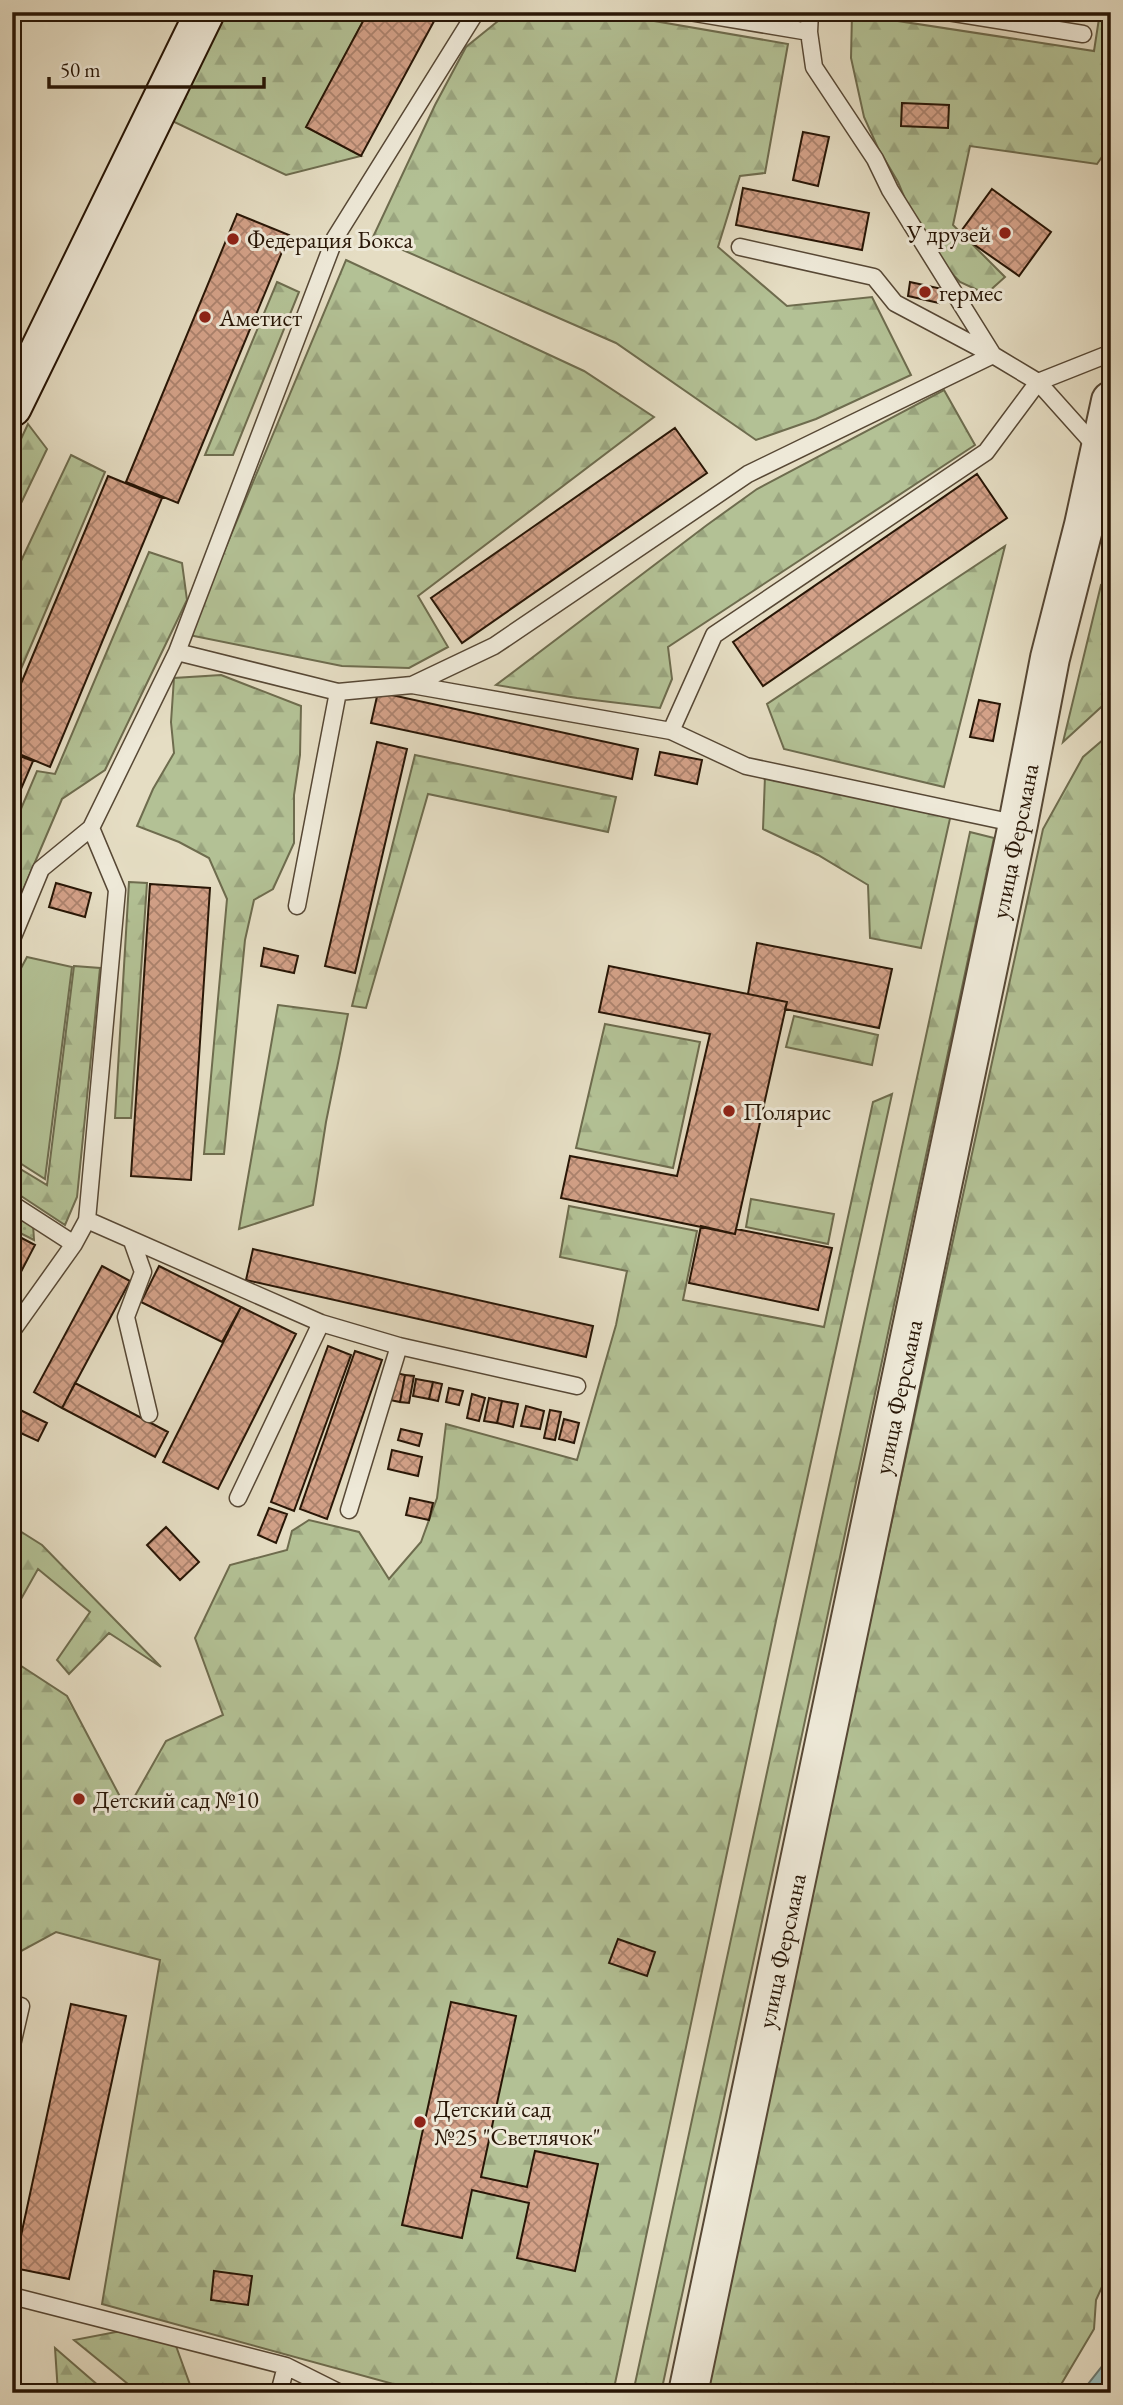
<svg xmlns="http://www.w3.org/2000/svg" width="1123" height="2405" viewBox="0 0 1123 2405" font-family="'EB Garamond',serif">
	<defs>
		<pattern id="grass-dots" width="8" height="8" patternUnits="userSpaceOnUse" patternTransform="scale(1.75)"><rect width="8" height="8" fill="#b3c195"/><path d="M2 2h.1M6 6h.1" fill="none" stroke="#9aa57f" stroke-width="1.8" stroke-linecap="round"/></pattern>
		<pattern id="forest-firs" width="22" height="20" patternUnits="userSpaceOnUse" patternTransform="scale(1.75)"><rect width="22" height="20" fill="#b3c195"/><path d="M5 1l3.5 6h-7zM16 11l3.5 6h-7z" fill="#9aa57f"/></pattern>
		<pattern id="building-cross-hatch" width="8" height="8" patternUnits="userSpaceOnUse" patternTransform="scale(1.75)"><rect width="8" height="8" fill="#d3a188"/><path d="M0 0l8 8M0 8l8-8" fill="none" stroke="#ab826d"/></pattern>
	</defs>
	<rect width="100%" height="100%" fill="#e5ddc3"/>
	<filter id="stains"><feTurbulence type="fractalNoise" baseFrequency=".00286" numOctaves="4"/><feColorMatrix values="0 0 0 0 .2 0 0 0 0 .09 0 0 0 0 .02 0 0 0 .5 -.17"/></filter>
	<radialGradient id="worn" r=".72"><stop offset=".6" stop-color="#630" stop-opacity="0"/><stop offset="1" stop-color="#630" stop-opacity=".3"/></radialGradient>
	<path fill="url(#grass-dots)" stroke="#6e6c4e" stroke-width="2" d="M 12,1213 L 33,1224 L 34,1240 L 12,1229 Z"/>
	<path fill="url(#forest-firs)" stroke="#6e6c4e" stroke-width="2" d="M 222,12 L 368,12 L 307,127 L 361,156 L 286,175 L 168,119 Z
		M 514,12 L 602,12 L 788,44 L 765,173 L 740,176 L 718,247 L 787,306 L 872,297 L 911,375 L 816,419 L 756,440 L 616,343 L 373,237 L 435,105 L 466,47 L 498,21 Z
		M 1100,12 L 1111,12 L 1111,144 L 1097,164 L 970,146 L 953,225 L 1005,277 L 986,294 L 960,282 L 941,262 L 915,223 L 898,182 L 878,148 L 864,117 L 851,58 L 852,14 L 1094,51 Z
		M 346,260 L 584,371 L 654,417 L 418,596 L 448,647 L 409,668 L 342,666 L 189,635 Z
		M 277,282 L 299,292 L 233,455 L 205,455 Z
		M 944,390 L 975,445 L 668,647 L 672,679 L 660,708 L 577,698 L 496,685 L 707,525 L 757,489 Z
		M 28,424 L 47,449 L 12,522 L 12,458 Z
		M 71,455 L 105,472 L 12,690 L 12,580 Z
		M 1005,546 L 944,787 L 784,749 L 767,704 Z
		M 149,552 L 182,563 L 187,600 L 105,770 L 62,799 L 12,916 L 12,830 L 37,771 L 55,774 Z
		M 1101,585 L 1111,587 L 1111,698 L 1063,742 Z
		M 221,675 L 301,706 L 300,755 L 294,795 L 294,843 L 273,889 L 254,900 L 245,940 L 224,1154 L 204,1154 L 227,899 L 209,858 L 179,842 L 137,826 L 153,789 L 174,753 L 171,722 L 174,678 Z
		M 1111,733 L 1111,2267 L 1096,2300 L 1094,2329 L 1056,2393 L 701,2393 L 1043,829 L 1083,757 Z
		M 415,755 L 616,797 L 608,832 L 428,794 L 366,1008 L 352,1006 Z
		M 765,776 L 951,814 L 921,948 L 870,938 L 868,885 L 818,855 L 763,829 Z
		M 970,832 L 994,838 L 661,2393 L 633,2393 Z
		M 129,882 L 147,883 L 131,1118 L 115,1118 Z
		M 74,966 L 100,968 L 77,1197 L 65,1225 L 12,1190 L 12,1164 L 47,1185 Z
		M 278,1005 L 348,1014 L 326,1122 L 313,1205 L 239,1229 Z
		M 794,1016 L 878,1035 L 872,1065 L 786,1047 Z
		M 605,1024 L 700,1042 L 673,1168 L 576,1148 Z
		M 892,1094 L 777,1616 L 613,2393 L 426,2393 L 102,2304 L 160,1960 L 56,1932 L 12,1956 L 12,1660 L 67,1696 L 127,1810 L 166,1741 L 223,1715 L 195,1638 L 230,1565 L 287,1550 L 292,1531 L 309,1520 L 359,1532 L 389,1579 L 421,1542 L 437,1498 L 446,1424 L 577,1460 L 616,1325 L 627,1271 L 560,1257 L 569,1206 L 697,1231 L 683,1300 L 824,1327 L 873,1102 Z
		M 751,1199 L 834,1214 L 828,1244 L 746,1227 Z
		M 12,1526 L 42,1545 L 161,1667 L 109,1633 L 69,1674 L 57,1660 L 90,1612 L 38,1569 L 12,1615 Z
		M 121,2331 L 176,2346 L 193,2393 L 139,2393 L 74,2340 Z
		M 55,2348 L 107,2393 L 58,2393 Z"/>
	<path fill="#b3c195" stroke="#6e6c4e" stroke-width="2" d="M 27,957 L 72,967 L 45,1179 L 12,1158 L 12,985 Z"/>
	<path fill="#97bbb9" stroke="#6b7971" stroke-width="2" d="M 1111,2355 L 1111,2393 L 1081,2393 Z"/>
	<path fill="url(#building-cross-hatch)" stroke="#281606" stroke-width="2" d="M 368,12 L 439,12 L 361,156 L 306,127 Z
		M 902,103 L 949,105 L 948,128 L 901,126 Z
		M 803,132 L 829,137 L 818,186 L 793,180 Z
		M 743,188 L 869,213 L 862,250 L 736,225 Z
		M 992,189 L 1051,232 L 1019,276 L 959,234 Z
		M 237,214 L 289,235 L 178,503 L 126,482 Z
		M 910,282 L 942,289 L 939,303 L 908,296 Z
		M 675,428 L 707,473 L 462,643 L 431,598 Z
		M 977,474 L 1007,518 L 763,686 L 733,642 Z
		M 108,476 L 162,498 L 50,767 L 12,751 L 12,705 Z
		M 1111,560 L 1111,580 L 1106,579 Z
		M 378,692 L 638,749 L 632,779 L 371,723 Z
		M 979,700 L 1000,704 L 993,741 L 970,737 Z
		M 377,742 L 407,749 L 355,973 L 325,966 Z
		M 660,752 L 702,760 L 697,784 L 655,775 Z
		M 12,753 L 33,761 L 12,810 Z
		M 56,883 L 91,893 L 85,917 L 49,907 Z
		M 150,884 L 210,888 L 191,1180 L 131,1176 Z
		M 757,943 L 892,969 L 879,1028 L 785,1009 L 787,1002 L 748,994 Z
		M 264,948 L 298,956 L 294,973 L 261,966 Z
		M 609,966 L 787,1002 L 735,1234 L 561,1198 L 570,1156 L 677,1176 L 710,1034 L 599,1012 Z
		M 701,1226 L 735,1234 L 736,1229 L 832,1248 L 818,1310 L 689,1283 Z
		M 12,1233 L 35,1245 L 12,1289 Z
		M 253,1249 L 593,1326 L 586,1357 L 246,1280 Z
		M 102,1266 L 130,1281 L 62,1408 L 34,1392 Z
		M 159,1266 L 241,1307 L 222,1342 L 141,1302 Z
		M 241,1307 L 296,1334 L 218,1489 L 163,1462 Z
		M 328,1346 L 351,1355 L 294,1511 L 271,1502 Z
		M 355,1351 L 382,1360 L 327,1519 L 300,1509 Z
		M 396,1373 L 405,1375 L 400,1402 L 390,1400 Z
		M 405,1375 L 414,1376 L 409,1403 L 400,1402 Z
		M 416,1379 L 433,1382 L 429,1399 L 413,1396 Z
		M 433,1382 L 442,1384 L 438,1401 L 429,1399 Z
		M 75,1383 L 168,1432 L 155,1457 L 62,1408 Z
		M 449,1388 L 463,1391 L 459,1405 L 446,1402 Z
		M 472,1394 L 485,1398 L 479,1421 L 467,1418 Z
		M 489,1398 L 502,1401 L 497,1423 L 484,1421 Z
		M 502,1401 L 518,1404 L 513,1427 L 497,1423 Z
		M 12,1406 L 47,1423 L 38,1441 L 12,1429 Z
		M 526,1406 L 544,1411 L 540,1429 L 521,1426 Z
		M 550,1410 L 561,1412 L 555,1440 L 544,1438 Z
		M 564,1419 L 579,1423 L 574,1443 L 559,1439 Z
		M 401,1429 L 422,1434 L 419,1446 L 398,1440 Z
		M 392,1450 L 422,1457 L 418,1476 L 388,1469 Z
		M 410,1498 L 433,1503 L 429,1520 L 406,1515 Z
		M 269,1508 L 287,1514 L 276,1543 L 258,1535 Z
		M 166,1527 L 199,1562 L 180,1580 L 147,1545 Z
		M 618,1939 L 655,1952 L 647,1976 L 609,1963 Z
		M 451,2002 L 516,2016 L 481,2177 L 527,2187 L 535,2151 L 598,2164 L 575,2271 L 517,2258 L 529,2203 L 472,2190 L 462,2238 L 402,2225 Z
		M 71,2004 L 126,2016 L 69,2279 L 14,2268 Z
		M 214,2271 L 252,2276 L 248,2305 L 211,2300 Z"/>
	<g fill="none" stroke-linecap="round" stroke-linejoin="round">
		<defs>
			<path id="service" d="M 689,12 L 809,32
				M 810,12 L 809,32 L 814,67 L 875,159 L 890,190 L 993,355
				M 948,12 L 1083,34
				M 740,247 L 874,277 L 895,303 L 991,354
				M 177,652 L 338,692 L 412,685 L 671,731 L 746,766 L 1018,824
				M 412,685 L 494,646 L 748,474 L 993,355 L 1038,382 L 1098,449
				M 671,731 L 714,635 L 986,452 L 1038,382 L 1111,353
				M 297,906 L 338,692
				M 12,939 L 41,869 L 91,828 L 177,652 L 335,238 L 476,12
				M 12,1204 L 74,1244 L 12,1331
				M 87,1220 L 321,1323 L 399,1346 L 577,1386
				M 132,1241 L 143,1272 L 126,1317 L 149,1414
				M 74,1244 L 87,1220 L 117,890 L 91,828
				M 238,1498 L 321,1323
				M 349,1510 L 399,1346
				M 12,2045 L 21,2006
				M 12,2296 L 286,2366 L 279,2393
				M 286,2366 L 340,2393"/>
			<g id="tertiary">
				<path id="s1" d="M 688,2393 L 1018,824 L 1050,658 L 1084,525 L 1111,401"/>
			</g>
			<path id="secondary" d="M 12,407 L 205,12"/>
		</defs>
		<use href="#service" stroke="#574835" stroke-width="19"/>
		<use href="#tertiary" stroke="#574835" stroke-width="42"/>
		<use href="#secondary" stroke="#281606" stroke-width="42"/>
		<use href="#service" stroke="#eee9d8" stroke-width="16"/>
		<use href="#tertiary" stroke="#eee9d8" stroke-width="38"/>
		<use href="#secondary" stroke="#eee9d8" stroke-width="38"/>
	</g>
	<g fill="#8f2418" stroke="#eee9d8" stroke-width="2.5">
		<circle cx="1005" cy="233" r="7"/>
		<circle cx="233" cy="239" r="7"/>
		<circle cx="925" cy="292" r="7"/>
		<circle cx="205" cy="317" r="7"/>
		<circle cx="729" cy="1111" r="7"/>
		<circle cx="79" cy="1799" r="7"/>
		<circle cx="420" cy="2122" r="7"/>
	</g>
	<g text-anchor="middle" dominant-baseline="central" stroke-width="6" stroke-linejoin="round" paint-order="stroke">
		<g font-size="24" fill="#281606" stroke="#eee9d8" text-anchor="start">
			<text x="991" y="233" text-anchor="end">У друзей</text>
			<text x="247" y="239">Федерация Бокса</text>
			<text x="939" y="292">гермес</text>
			<text x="219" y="317">Аметист</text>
			<text x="743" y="1111">Полярис</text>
			<text x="93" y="1799">Детский сад №10</text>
			<text x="434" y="2108">Детский сад<tspan x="434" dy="28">№25 "Светлячок"</tspan></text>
		</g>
		<g font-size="24" fill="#281606" stroke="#eee9d8">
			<text stroke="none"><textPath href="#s1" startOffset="1586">улица Ферсмана</textPath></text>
			<text stroke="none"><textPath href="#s1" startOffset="1018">улица Ферсмана</textPath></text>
			<text stroke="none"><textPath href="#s1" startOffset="452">улица Ферсмана</textPath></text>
		</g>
	</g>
	<rect width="1123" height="2405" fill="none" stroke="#e5ddc3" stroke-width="42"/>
	<rect x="14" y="14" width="1095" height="2377" fill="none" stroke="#281606" stroke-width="3.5"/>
	<rect x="21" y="21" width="1081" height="2363" fill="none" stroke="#281606" stroke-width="2"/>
	<path d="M49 77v10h215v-10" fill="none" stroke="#281606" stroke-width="3.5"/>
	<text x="60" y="77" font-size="21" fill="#281606" stroke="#eee9d8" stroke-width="5" paint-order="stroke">50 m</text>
	<rect width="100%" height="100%" filter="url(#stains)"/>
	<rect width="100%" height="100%" fill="url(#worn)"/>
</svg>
